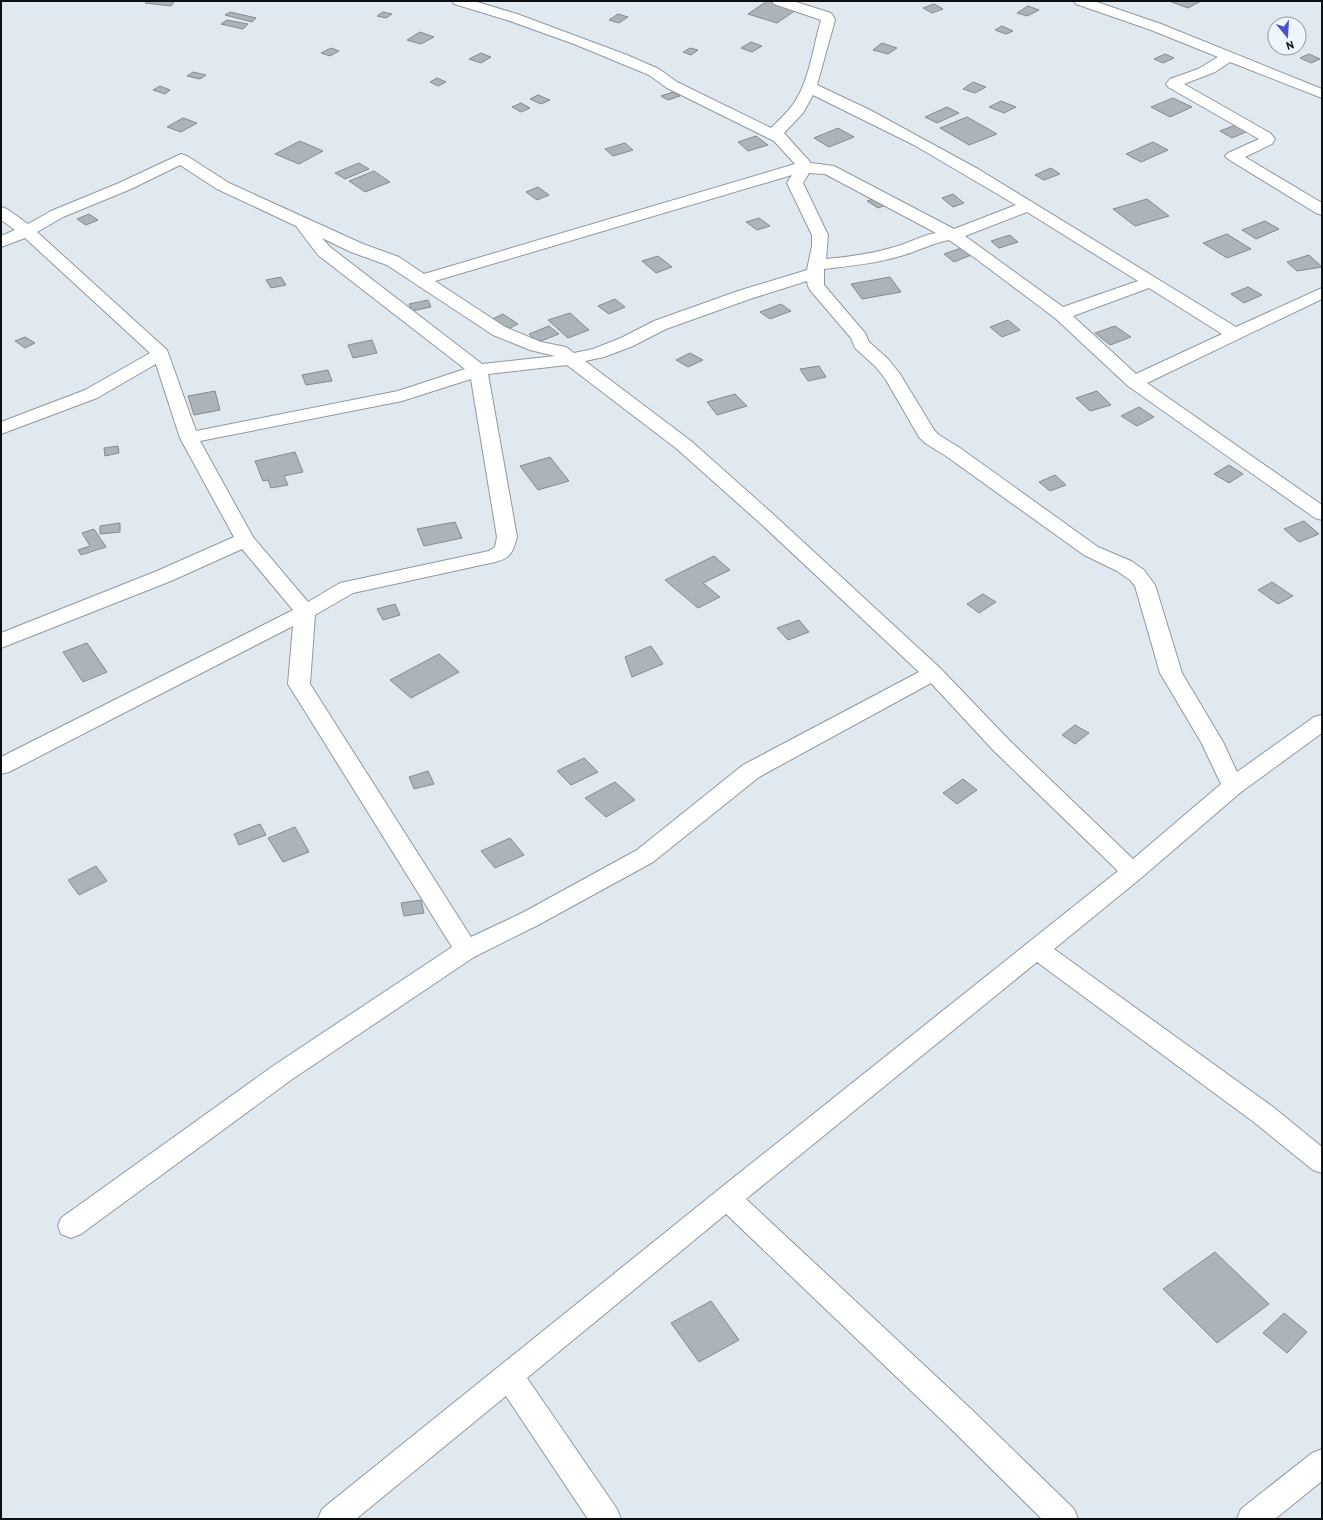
<svg xmlns="http://www.w3.org/2000/svg" width="1323" height="1520" viewBox="0 0 1323 1520" font-family="'PT Sans',sans-serif">
	<rect width="100%" height="100%" fill="#e1e9f0"/>
	<path fill="#acb4ba" stroke="#848b92" d="M 147,1 L 175,1 L 171,6 L 145,3 Z
		M 767,1 L 768,1 L 796,10 L 777,23 L 748,14 Z
		M 1169,1 L 1201,1 L 1188,8 Z
		M 934,4 L 943,9 L 932,13 L 923,8 Z
		M 1028,6 L 1039,10 L 1027,16 L 1017,13 Z
		M 230,12 L 256,18 L 252,22 L 225,15 Z
		M 383,12 L 392,14 L 386,18 L 377,16 Z
		M 618,14 L 628,17 L 619,23 L 609,20 Z
		M 227,20 L 248,24 L 243,29 L 221,24 Z
		M 1002,26 L 1013,31 L 1006,34 L 995,30 Z
		M 420,32 L 434,37 L 421,44 L 407,40 Z
		M 751,42 L 762,46 L 752,52 L 741,48 Z
		M 882,43 L 897,48 L 888,54 L 873,50 Z
		M 331,48 L 339,51 L 330,56 L 321,53 Z
		M 690,48 L 698,50 L 691,55 L 683,52 Z
		M 481,53 L 491,57 L 481,63 L 469,59 Z
		M 1165,54 L 1174,58 L 1163,63 L 1154,59 Z
		M 1309,54 L 1320,59 L 1311,63 L 1300,58 Z
		M 193,72 L 206,75 L 200,79 L 187,76 Z
		M 437,78 L 446,82 L 438,86 L 430,82 Z
		M 973,82 L 986,87 L 975,93 L 963,89 Z
		M 160,86 L 170,90 L 165,94 L 153,90 Z
		M 673,92 L 680,96 L 668,100 L 661,96 Z
		M 538,95 L 550,100 L 541,104 L 530,99 Z
		M 1173,98 L 1192,107 L 1170,117 L 1151,107 Z
		M 1001,101 L 1016,107 L 1004,113 L 989,107 Z
		M 521,103 L 530,108 L 521,112 L 512,107 Z
		M 947,107 L 959,113 L 937,123 L 925,117 Z
		M 967,117 L 997,134 L 969,145 L 940,128 Z
		M 183,118 L 197,123 L 181,132 L 167,127 Z
		M 1238,124 L 1250,130 L 1232,138 L 1220,131 Z
		M 838,128 L 854,137 L 829,147 L 814,138 Z
		M 756,136 L 768,145 L 748,151 L 738,142 Z
		M 300,141 L 323,151 L 299,164 L 275,154 Z
		M 1153,142 L 1168,150 L 1141,162 L 1126,154 Z
		M 625,143 L 633,150 L 613,156 L 605,149 Z
		M 359,163 L 369,169 L 345,179 L 335,173 Z
		M 1051,168 L 1060,174 L 1044,180 L 1035,175 Z
		M 374,171 L 390,182 L 365,192 L 349,181 Z
		M 538,187 L 549,195 L 537,200 L 526,192 Z
		M 953,194 L 964,203 L 953,207 L 942,198 Z
		M 878,197 L 889,204 L 878,208 L 867,201 Z
		M 1147,199 L 1169,216 L 1135,226 L 1113,209 Z
		M 89,214 L 98,220 L 86,225 L 77,219 Z
		M 759,218 L 770,226 L 757,230 L 746,222 Z
		M 1265,221 L 1279,229 L 1256,239 L 1242,230 Z
		M 1227,234 L 1251,249 L 1227,258 L 1203,243 Z
		M 1010,235 L 1018,242 L 999,248 L 991,241 Z
		M 964,247 L 974,254 L 954,262 L 944,254 Z
		M 1309,255 L 1322,267 L 1297,271 L 1287,262 Z
		M 658,256 L 672,267 L 656,273 L 642,261 Z
		M 281,277 L 286,285 L 271,288 L 266,280 Z
		M 890,277 L 901,292 L 862,299 L 851,284 Z
		M 1248,287 L 1262,295 L 1244,303 L 1231,294 Z
		M 615,299 L 625,307 L 609,314 L 598,306 Z
		M 428,300 L 431,307 L 412,311 L 409,304 Z
		M 781,304 L 791,311 L 770,319 L 760,312 Z
		M 570,313 L 589,330 L 568,338 L 548,320 Z
		M 503,314 L 518,324 L 506,330 L 490,320 Z
		M 1008,320 L 1020,330 L 1002,337 L 990,327 Z
		M 549,326 L 559,334 L 538,342 L 529,334 Z
		M 1115,326 L 1131,337 L 1110,345 L 1095,333 Z
		M 25,337 L 35,343 L 25,348 L 15,341 Z
		M 372,340 L 377,353 L 353,358 L 348,345 Z
		M 690,353 L 703,360 L 688,367 L 676,360 Z
		M 819,366 L 826,377 L 808,381 L 800,369 Z
		M 328,370 L 332,381 L 306,385 L 302,375 Z
		M 215,391 L 220,410 L 194,415 L 188,396 Z
		M 1097,391 L 1111,405 L 1090,411 L 1076,398 Z
		M 735,394 L 747,406 L 717,415 L 707,402 Z
		M 1139,407 L 1154,417 L 1137,426 L 1121,416 Z
		M 118,446 L 119,453 L 105,456 L 104,448 Z
		M 295,452 L 303,472 L 284,476 L 288,485 L 271,488 L 268,480 L 263,481 L 255,461 Z
		M 550,457 L 569,481 L 538,490 L 520,466 Z
		M 1229,465 L 1243,474 L 1229,483 L 1214,474 Z
		M 1055,475 L 1066,485 L 1050,491 L 1039,482 Z
		M 1304,521 L 1319,534 L 1299,542 L 1284,529 Z
		M 455,522 L 462,538 L 424,546 L 417,529 Z
		M 120,523 L 120,532 L 100,534 L 100,526 Z
		M 94,529 L 106,547 L 81,555 L 78,550 L 90,546 L 82,533 Z
		M 714,556 L 730,570 L 703,583 L 720,597 L 698,608 L 665,580 Z
		M 1272,582 L 1293,596 L 1278,604 L 1258,590 Z
		M 983,594 L 996,602 L 979,613 L 967,604 Z
		M 395,604 L 400,615 L 383,620 L 377,609 Z
		M 799,620 L 809,632 L 788,640 L 777,628 Z
		M 87,643 L 107,672 L 83,682 L 63,652 Z
		M 651,646 L 663,664 L 632,677 L 625,657 Z
		M 439,654 L 459,672 L 411,698 L 390,680 Z
		M 1075,725 L 1089,733 L 1075,744 L 1062,735 Z
		M 584,758 L 598,772 L 571,785 L 557,771 Z
		M 428,771 L 434,784 L 414,789 L 409,777 Z
		M 963,779 L 977,790 L 957,804 L 943,793 Z
		M 615,782 L 635,800 L 606,817 L 585,798 Z
		M 260,824 L 266,835 L 239,845 L 234,834 Z
		M 295,827 L 309,852 L 283,862 L 268,838 Z
		M 510,838 L 524,855 L 495,868 L 481,851 Z
		M 96,866 L 107,881 L 79,895 L 68,880 Z
		M 421,900 L 424,913 L 404,916 L 401,903 Z
		M 1215,1252 L 1269,1304 L 1217,1343 L 1163,1289 Z
		M 711,1301 L 739,1340 L 699,1362 L 671,1323 Z
		M 1284,1313 L 1307,1332 L 1287,1353 L 1263,1333 Z"/>
	<g fill="none" stroke-linecap="round" stroke-linejoin="round">
		<defs>
			<path id="street" d="M 452,1 L 474,1 L 517,14 L 627,55 L 659,69 L 677,82 L 771,128 C 779,120 788,112 794,103 C 810,79 813,47 821,20 L 774,4 L 772,1 L 793,1 L 828,12 L 832,14 L 835,20 L 817,85 L 870,110 L 978,169 L 1236,327 L 1322,288 L 1322,299 L 1147,383 L 1322,505 L 1322,520 L 1315,518 L 1128,386 L 1055,318 L 975,258 L 949,240 C 933,243 920,250 904,255 C 878,263 851,266 824,269 L 824,285 L 865,333 L 869,342 L 888,359 L 900,374 L 934,430 L 939,435 L 960,448 L 1098,547 L 1131,561 L 1144,570 L 1155,585 L 1182,673 L 1223,742 L 1237,772 L 1314,717 L 1322,715 L 1322,733 L 1241,792 L 1141,878 L 1054,949 L 1273,1107 L 1322,1147 L 1322,1173 L 1313,1170 L 1255,1123 L 1037,962 L 746,1199 L 970,1408 L 1074,1509 L 1078,1519 L 1042,1519 L 950,1428 L 726,1214 L 527,1378 L 617,1509 L 621,1519 L 588,1519 L 506,1396 L 356,1519 L 318,1519 L 322,1509 L 718,1190 L 1118,871 L 994,751 L 931,683 L 759,777 L 653,862 L 538,925 L 474,957 L 291,1080 L 81,1234 L 71,1238 L 61,1234 L 58,1226 L 61,1218 L 273,1066 L 452,947 L 288,684 L 293,626 L 9,772 L 1,774 L 1,757 L 293,610 L 242,549 L 171,581 L 1,648 L 1,633 L 157,571 L 234,537 L 180,438 L 156,364 L 97,398 L 1,434 L 1,422 L 85,390 L 150,353 L 25,238 L 1,247 L 1,236 L 15,230 L 1,220 L 1,207 L 7,209 L 28,224 L 51,211 L 119,183 L 181,154 L 187,156 L 229,183 L 363,244 L 399,257 L 424,274 L 795,164 L 774,141 L 667,88 L 649,75 L 574,44 L 507,20 L 454,4 ZM 813,95 L 914,145 L 1016,205 L 954,229 L 834,166 L 811,163 L 784,133 L 803,113 ZM 180,165 L 217,189 L 296,226 L 318,255 L 465,369 L 398,391 L 196,431 L 167,350 L 37,232 L 63,217 L 131,189 ZM 809,173 L 825,174 L 936,233 C 920,236 907,244 891,248 C 870,254 848,257 826,259 L 828,235 L 803,183 ZM 792,175 L 787,183 L 812,235 L 812,246 L 807,270 L 738,291 L 654,321 L 621,338 L 593,349 L 574,353 L 566,347 L 541,342 L 505,327 L 435,281 ZM 1027,212 L 1138,281 L 1063,307 L 965,236 ZM 322,238 L 351,252 L 387,265 L 493,335 L 530,350 L 555,356 L 482,364 L 330,247 ZM 807,281 L 808,286 L 810,290 L 851,338 L 855,348 L 876,367 L 886,380 L 919,437 L 925,443 L 946,456 L 1084,555 L 1117,571 L 1130,580 L 1135,586 L 1160,673 L 1201,742 L 1221,784 L 1133,859 L 1010,741 L 940,668 L 774,515 L 691,441 L 585,361 L 604,357 L 633,346 L 666,329 L 750,299 ZM 1149,288 L 1222,334 L 1136,374 L 1073,316 ZM 567,365 L 677,449 L 760,523 L 919,672 L 743,765 L 637,850 L 522,913 L 471,937 L 310,684 L 315,615 L 353,593 L 495,562 C 511,558 513,552 517,537 L 488,374 ZM 471,379 L 497,537 L 495,547 L 489,551 L 340,583 L 308,602 L 253,537 L 200,441 L 402,401 Z
				M 1074,1 L 1094,1 L 1161,24 L 1322,89 L 1322,98 L 1230,62 L 1215,72 L 1184,84 L 1270,133 L 1275,139 L 1272,144 L 1245,157 L 1322,203 L 1322,215 L 1316,213 L 1228,159 L 1225,156 L 1228,153 L 1259,139 L 1168,87 L 1166,84 L 1170,79 L 1198,69 L 1218,57 L 1151,30 L 1076,4 Z
				M 1322,1449 L 1322,1481 L 1275,1519 L 1237,1519 L 1241,1509 L 1312,1453 Z"/>
		</defs>
		<use href="#street" stroke="#91989f" stroke-width="2"/>
		<use href="#street" fill="#fff" fill-rule="evenodd"/>
	</g>
	<rect width="1323" height="1520" fill="none" stroke="#0d1012" stroke-width="4"/>
	<g transform="translate(1287 36) rotate(162)"><circle r="19" fill="#eef6fd" stroke="#949a9f"/>
	<path d="M0-3L7 15L0 10L-7 15Z" fill="#4952c8"/>
	<text y="-6" font-size="11" font-weight="bold" text-anchor="middle" fill="#0d1012">N</text>
	</g>
</svg>
